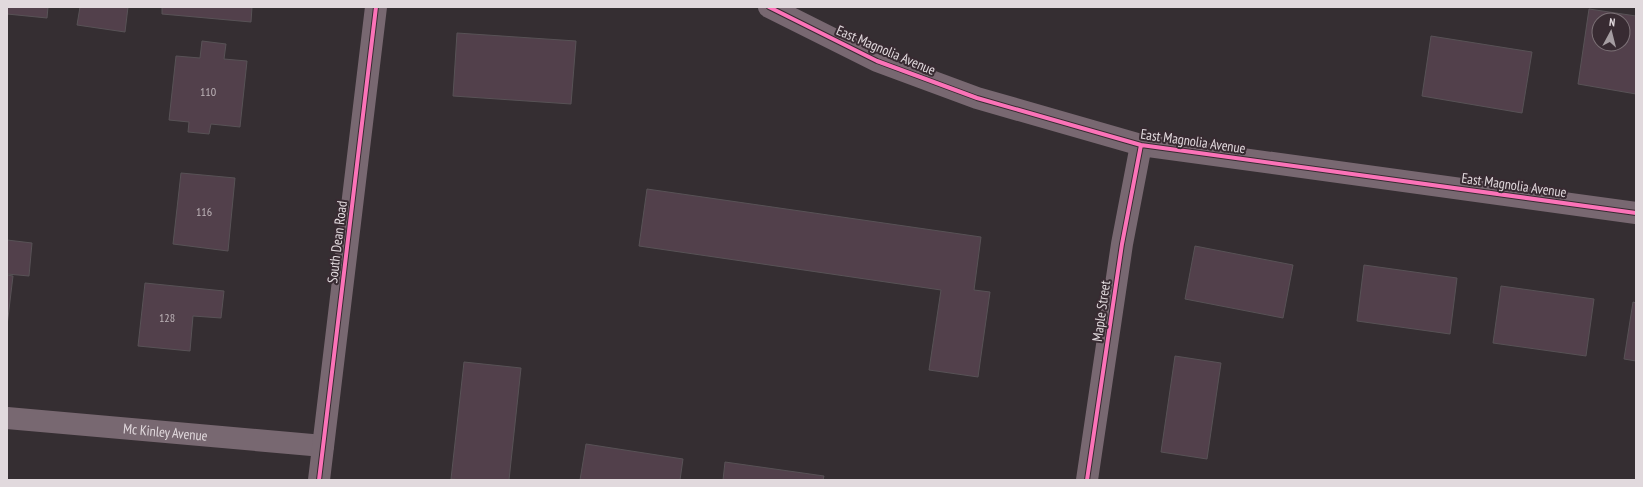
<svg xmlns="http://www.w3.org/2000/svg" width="1643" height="487" viewBox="0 0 1643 487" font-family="'PT Sans Narrow',sans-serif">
	<rect width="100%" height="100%" fill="#352e32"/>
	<path fill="#52404b" stroke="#585256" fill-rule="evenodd" d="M 7,7 L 48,7 L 47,18 L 7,14 Z
		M 80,7 L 128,7 L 125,32 L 77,25 Z
		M 162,7 L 252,7 L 251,22 L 162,14 Z
		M 1589,9 L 1636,16 L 1636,94 L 1578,84 ZM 1599,20 L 1623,20 L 1623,44 L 1599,44 Z
		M 457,33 L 576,41 L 571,104 L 453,96 Z
		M 1431,36 L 1532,52 L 1522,113 L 1422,96 Z
		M 202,41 L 226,44 L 224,59 L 247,61 L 240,127 L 211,124 L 209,134 L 188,132 L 189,122 L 169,120 L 176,56 L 200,58 Z
		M 181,173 L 235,178 L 228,251 L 173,244 Z
		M 647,189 L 981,237 L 974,290 L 990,292 L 978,377 L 929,370 L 941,290 L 639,246 Z
		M 7,240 L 32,243 L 29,276 L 7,274 Z
		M 1195,246 L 1293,265 L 1283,318 L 1185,299 Z
		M 1364,265 L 1457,278 L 1450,334 L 1357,321 Z
		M 7,275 L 13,276 L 7,326 Z
		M 145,283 L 224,291 L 221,318 L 193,316 L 190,351 L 138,346 Z
		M 1501,286 L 1594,299 L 1586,356 L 1493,343 Z
		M 1633,302 L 1636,303 L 1636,361 L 1624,359 Z
		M 1175,356 L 1221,363 L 1207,459 L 1161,452 Z
		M 464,362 L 521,368 L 509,480 L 464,480 L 451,479 Z
		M 586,444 L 683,459 L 680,480 L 580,480 Z
		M 725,462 L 824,476 L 823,480 L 723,480 Z"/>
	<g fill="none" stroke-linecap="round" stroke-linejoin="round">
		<g stroke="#786871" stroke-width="22">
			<path d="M 769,7 L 877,61 L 977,98 L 1141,145 L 1636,213"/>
			<path id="s1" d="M 7,418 L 323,446"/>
			<path d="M 319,480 L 376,7"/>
			<path d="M 1087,480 L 1122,244 L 1141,145"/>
		</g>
		<defs>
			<path id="cycleway" d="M 769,7 L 877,61 L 977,98 L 1141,145 L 1636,213
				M 319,480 L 376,7
				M 1087,480 L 1122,244 L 1141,145"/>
		</defs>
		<use href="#cycleway" stroke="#382b32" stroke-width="6"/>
		<use href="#cycleway" stroke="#fb73b8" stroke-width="4"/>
	</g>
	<g text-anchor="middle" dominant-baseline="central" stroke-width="4" stroke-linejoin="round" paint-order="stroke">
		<g font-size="12" fill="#bdb3b8">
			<text x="208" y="91">110</text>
			<text x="204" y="211">116</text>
			<text x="167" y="317">128</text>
		</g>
		<g font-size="14" fill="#e1d9dd" stroke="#382b32">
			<text transform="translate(886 50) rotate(23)">East Magnolia Avenue</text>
			<text transform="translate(1193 141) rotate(8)">East Magnolia Avenue</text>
			<text transform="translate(1514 185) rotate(8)">East Magnolia Avenue</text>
			<text transform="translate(337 242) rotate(-83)">South Dean Road</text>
			<text transform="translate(1101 311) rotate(-82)">Maple Street</text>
			<text stroke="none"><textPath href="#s1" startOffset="159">Mc Kinley Avenue</textPath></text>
		</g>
	</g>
	<rect width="1643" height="487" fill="none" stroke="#e1d9dd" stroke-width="16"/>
	<g transform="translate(1611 32) rotate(7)"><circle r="19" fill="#382b32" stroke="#7c7176"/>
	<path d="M0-3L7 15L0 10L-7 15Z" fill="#a59da1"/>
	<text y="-6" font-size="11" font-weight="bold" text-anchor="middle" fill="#e1d9dd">N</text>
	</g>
</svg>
